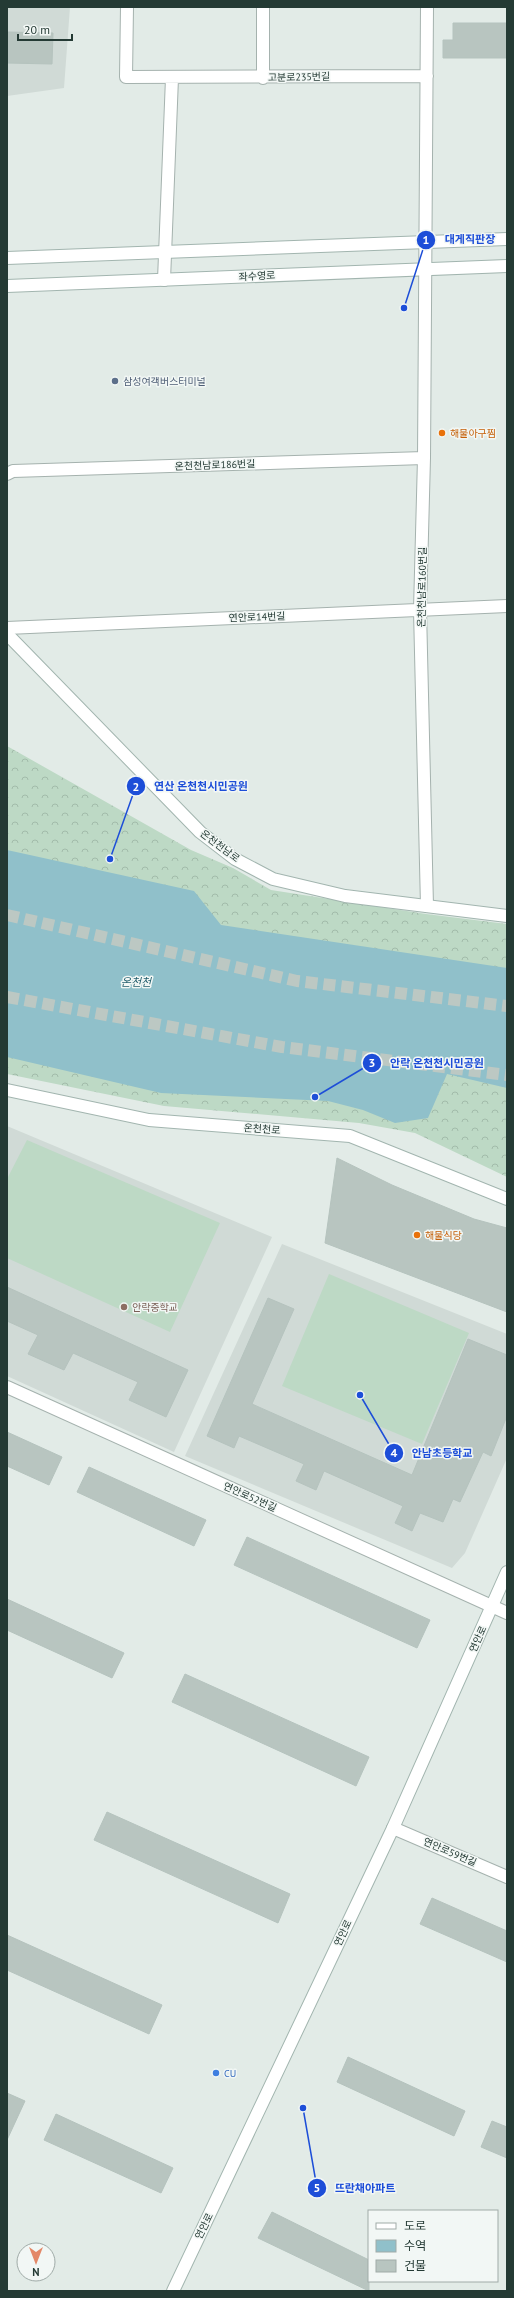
<svg xmlns="http://www.w3.org/2000/svg" width="514" height="2298" viewBox="0 0 514 2298" font-family="'PT Sans','Noto Sans KR',sans-serif">
	<defs>
		<pattern id="forest-crowns" width="20" height="18" patternUnits="userSpaceOnUse"><rect width="20" height="18" fill="#bdd9c5"/><path d="M2 6a3 3 0 1 1 6 0M12 15a3 3 0 1 1 6 0" fill="none" stroke="#a2bbaa"/></pattern>
	</defs>
	<rect width="100%" height="100%" fill="#e2ebe7"/>
	<path fill="#d0dad6" d="M 7,7 L 70,7 L 64,88 L 7,96 Z
		M 7,1126 L 272,1237 L 174,1452 L 7,1376 Z
		M 282,1244 L 507,1334 L 507,1458 L 465,1553 L 452,1568 L 185,1456 Z"/>
	<path fill="#bdd9c5" d="M 27,1140 L 220,1223 L 170,1332 L 7,1258 L 7,1179 Z
		M 329,1274 L 469,1333 L 422,1444 L 282,1386 Z"/>
	<path fill="url(#forest-crowns)" d="M 7,746 L 191,850 L 233,868 L 271,890 L 426,914 L 507,924 L 507,982 L 7,896 Z
		M 7,1031 L 442,1061 L 507,1076 L 507,1177 L 415,1133 L 359,1123 L 164,1106 L 7,1074 Z"/>
	<path fill="#90c0ca" d="M 7,850 L 194,891 L 221,925 L 507,968 L 507,1088 L 447,1074 L 428,1118 L 395,1123 L 363,1110 L 328,1101 L 161,1093 L 7,1057 Z"/>
	<path fill="#b8c5c0" stroke="#b5c3be" d="M 453,23 L 507,23 L 507,58 L 443,58 L 443,40 L 453,40 Z
		M 7,32 L 53,33 L 52,64 L 7,63 Z
		M 337,1158 L 392,1185 L 474,1219 L 507,1228 L 507,1312 L 325,1243 Z
		M 7,1287 L 188,1370 L 166,1417 L 129,1400 L 138,1382 L 73,1353 L 64,1370 L 28,1354 L 38,1335 L 7,1321 Z
		M 268,1298 L 294,1309 L 252,1404 L 412,1475 L 468,1339 L 507,1355 L 507,1416 L 491,1456 L 483,1452 L 460,1502 L 453,1499 L 443,1522 L 420,1513 L 412,1531 L 395,1523 L 403,1506 L 324,1471 L 316,1490 L 296,1481 L 304,1464 L 239,1436 L 234,1448 L 207,1436 Z
		M 7,1432 L 62,1457 L 49,1485 L 7,1466 Z
		M 89,1467 L 206,1520 L 194,1546 L 77,1492 Z
		M 247,1537 L 430,1620 L 417,1648 L 234,1565 Z
		M 7,1599 L 124,1653 L 112,1678 L 7,1630 Z
		M 185,1674 L 369,1757 L 356,1786 L 172,1702 Z
		M 107,1812 L 290,1894 L 278,1923 L 94,1840 Z
		M 432,1898 L 507,1931 L 507,1962 L 420,1924 Z
		M 7,1935 L 162,2005 L 149,2034 L 7,1970 Z
		M 348,2057 L 465,2111 L 454,2136 L 337,2082 Z
		M 7,2093 L 25,2101 L 7,2140 Z
		M 56,2114 L 173,2168 L 161,2193 L 44,2140 Z
		M 492,2121 L 507,2127 L 507,2158 L 481,2147 Z
		M 272,2212 L 369,2260 L 369,2291 L 258,2238 Z"/>
	<g fill="none" stroke-linecap="round" stroke-linejoin="round">
		<path stroke="#bcc8c3" stroke-width="12" stroke-dasharray="12 6" stroke-linecap="butt" d="M 7,915 L 297,981 L 507,1006
			M 7,997 L 282,1047 L 507,1075"/>
		<defs>
			<path id="street" d="M 127,7 L 126,77 L 427,76
				M 263,7 L 263,78
				M 427,7 L 424,458 L 420,610 L 427,906
				M 164,280 L 172,78
				M 7,474 L 13,471 L 424,458
				M 7,628 L 507,606
				M 7,1387 L 507,1613
				M 393,1828 L 507,1877"/>
			<path id="secondary" d="M 7,258 L 507,239
				M 7,286 L 507,266
				M 7,634 L 200,832 L 235,859 L 273,879 L 345,896 L 507,916
				M 7,1090 L 149,1120 L 350,1136 L 507,1199
				M 173,2291 L 393,1828 L 507,1572"/>
		</defs>
		<use href="#street" stroke="#a5b2ae" stroke-width="14"/>
		<use href="#secondary" stroke="#a2b5af" stroke-width="14"/>
		<use href="#street" stroke="#fff" stroke-width="12"/>
		<use href="#secondary" stroke="#fff" stroke-width="12"/>
	</g>
	<circle fill="#5c6f8a" stroke="#f2f7f5" stroke-width="1.5" cx="115" cy="381" r="4"/>
	<g fill="#e8710a" stroke="#f2f7f5" stroke-width="1.5">
		<circle cx="442" cy="433" r="4"/>
		<circle cx="417" cy="1235" r="4"/>
	</g>
	<circle fill="#8d6e63" stroke="#f2f7f5" stroke-width="1.5" cx="124" cy="1307" r="4"/>
	<circle fill="#3f7fe0" stroke="#f2f7f5" stroke-width="1.5" cx="216" cy="2073" r="4"/>
	<g text-anchor="middle" dominant-baseline="central" stroke-width="3" stroke-linejoin="round" paint-order="stroke">
		<g font-size="10" fill="#243a34" stroke="#f2f7f5">
			<text transform="translate(299 77) rotate(-1)">고분로235번길</text>
			<text transform="translate(257 276) rotate(-3)">좌수영로</text>
			<text transform="translate(215 465) rotate(-2)">온천천남로186번길</text>
			<text transform="translate(422 587) rotate(-89)">온천천남로160번길</text>
			<text transform="translate(257 617) rotate(-2)">연안로14번길</text>
			<text transform="translate(220 846) rotate(37)">온천천남로</text>
			<text transform="translate(262 1129) rotate(4)">온천천로</text>
			<text transform="translate(250 1497) rotate(24)">연안로52번길</text>
			<text transform="translate(478 1639) rotate(-66)">연안로</text>
			<text transform="translate(450 1852) rotate(23)">연안로59번길</text>
			<text transform="translate(343 1933) rotate(-65)">연안로</text>
			<text transform="translate(204 2226) rotate(-64)">연안로</text>
		</g>
		<g font-size="10" fill="#4e5e75" stroke="#f2f7f5" text-anchor="start">
			<text x="123" y="381">삼성여객버스터미널</text>
		</g>
		<g font-size="10" fill="#c56008" stroke="#f2f7f5" text-anchor="start">
			<text x="450" y="433">해물아구찜</text>
			<text x="425" y="1235">해물식당</text>
		</g>
		<g font-size="10" fill="#785e54" stroke="#f2f7f5" text-anchor="start">
			<text x="132" y="1307">안락중학교</text>
		</g>
		<g font-size="10" fill="#366cbe" stroke="#f2f7f5" text-anchor="start">
			<text x="224" y="2073">CU</text>
		</g>
		<g font-size="11" font-style="italic" fill="#25616f" stroke="#f2f7f5">
			<text x="136" y="982">온천천</text>
		</g>
	</g>
	<path fill="none" stroke="#1d4ed8" stroke-width="1.5" d="M404 308L426 240M110 859L136 786M315 1097L372 1063M360 1395L394 1453M303 2108L317 2188"/>
	<g fill="#1d4ed8" stroke="#f2f7f5" stroke-width="1.5">
		<circle cx="404" cy="308" r="4"/>
		<circle cx="110" cy="859" r="4"/>
		<circle cx="315" cy="1097" r="4"/>
		<circle cx="360" cy="1395" r="4"/>
		<circle cx="303" cy="2108" r="4"/>
		<circle cx="426" cy="240" r="10"/>
		<circle cx="136" cy="786" r="10"/>
		<circle cx="372" cy="1063" r="10"/>
		<circle cx="394" cy="1453" r="10"/>
		<circle cx="317" cy="2188" r="10"/>
	</g>
	<g font-size="12" text-anchor="middle" font-weight="bold" fill="#fff">
		<text x="426" y="244">1</text>
		<text x="136" y="791">2</text>
		<text x="372" y="1067">3</text>
		<text x="394" y="1457">4</text>
		<text x="317" y="2192">5</text>
	</g>
	<g font-size="11" text-anchor="middle" font-weight="bold" fill="#1d4ed8" stroke="#f2f7f5" stroke-width="3" stroke-linejoin="round" paint-order="stroke">
		<text x="470" y="243">대게직판장</text>
		<text x="201" y="790">연산 온천천시민공원</text>
		<text x="437" y="1067">안락 온천천시민공원</text>
		<text x="442" y="1457">안남초등학교</text>
		<text x="365" y="2192">뜨란채아파트</text>
	</g>
	<rect width="514" height="2298" fill="none" stroke="#243a34" stroke-width="16"/>
	<rect x="368" y="2210" width="130" height="72" fill="#f2f7f5" stroke="#a0aba8"/>
	<rect x="376" y="2223" width="20" height="6" fill="#ffffff" stroke="#a0aba8"/>
	<text x="404" y="2230" font-size="12" fill="#243a34">도로</text>
	<rect x="376" y="2240" width="20" height="12" fill="#90c0ca" stroke="#a0aba8"/>
	<text x="404" y="2250" font-size="12" fill="#243a34">수역</text>
	<rect x="376" y="2260" width="20" height="12" fill="#b8c5c0" stroke="#a0aba8"/>
	<text x="404" y="2270" font-size="12" fill="#243a34">건물</text>
	<g transform="translate(36 2262) rotate(180)"><circle r="19" fill="#f2f7f5" stroke="#a0aba8"/>
	<path d="M0-3L7 15L0 10L-7 15Z" fill="#e38868"/>
	<text y="-6" font-size="11" font-weight="bold" text-anchor="middle" fill="#243a34">N</text>
	</g>
	<path d="M18 34v6h54v-6" fill="none" stroke="#243a34" stroke-width="2"/>
	<text x="24" y="34" font-size="12" fill="#243a34" stroke="#f2f7f5" stroke-width="3" paint-order="stroke">20 m</text>
</svg>
